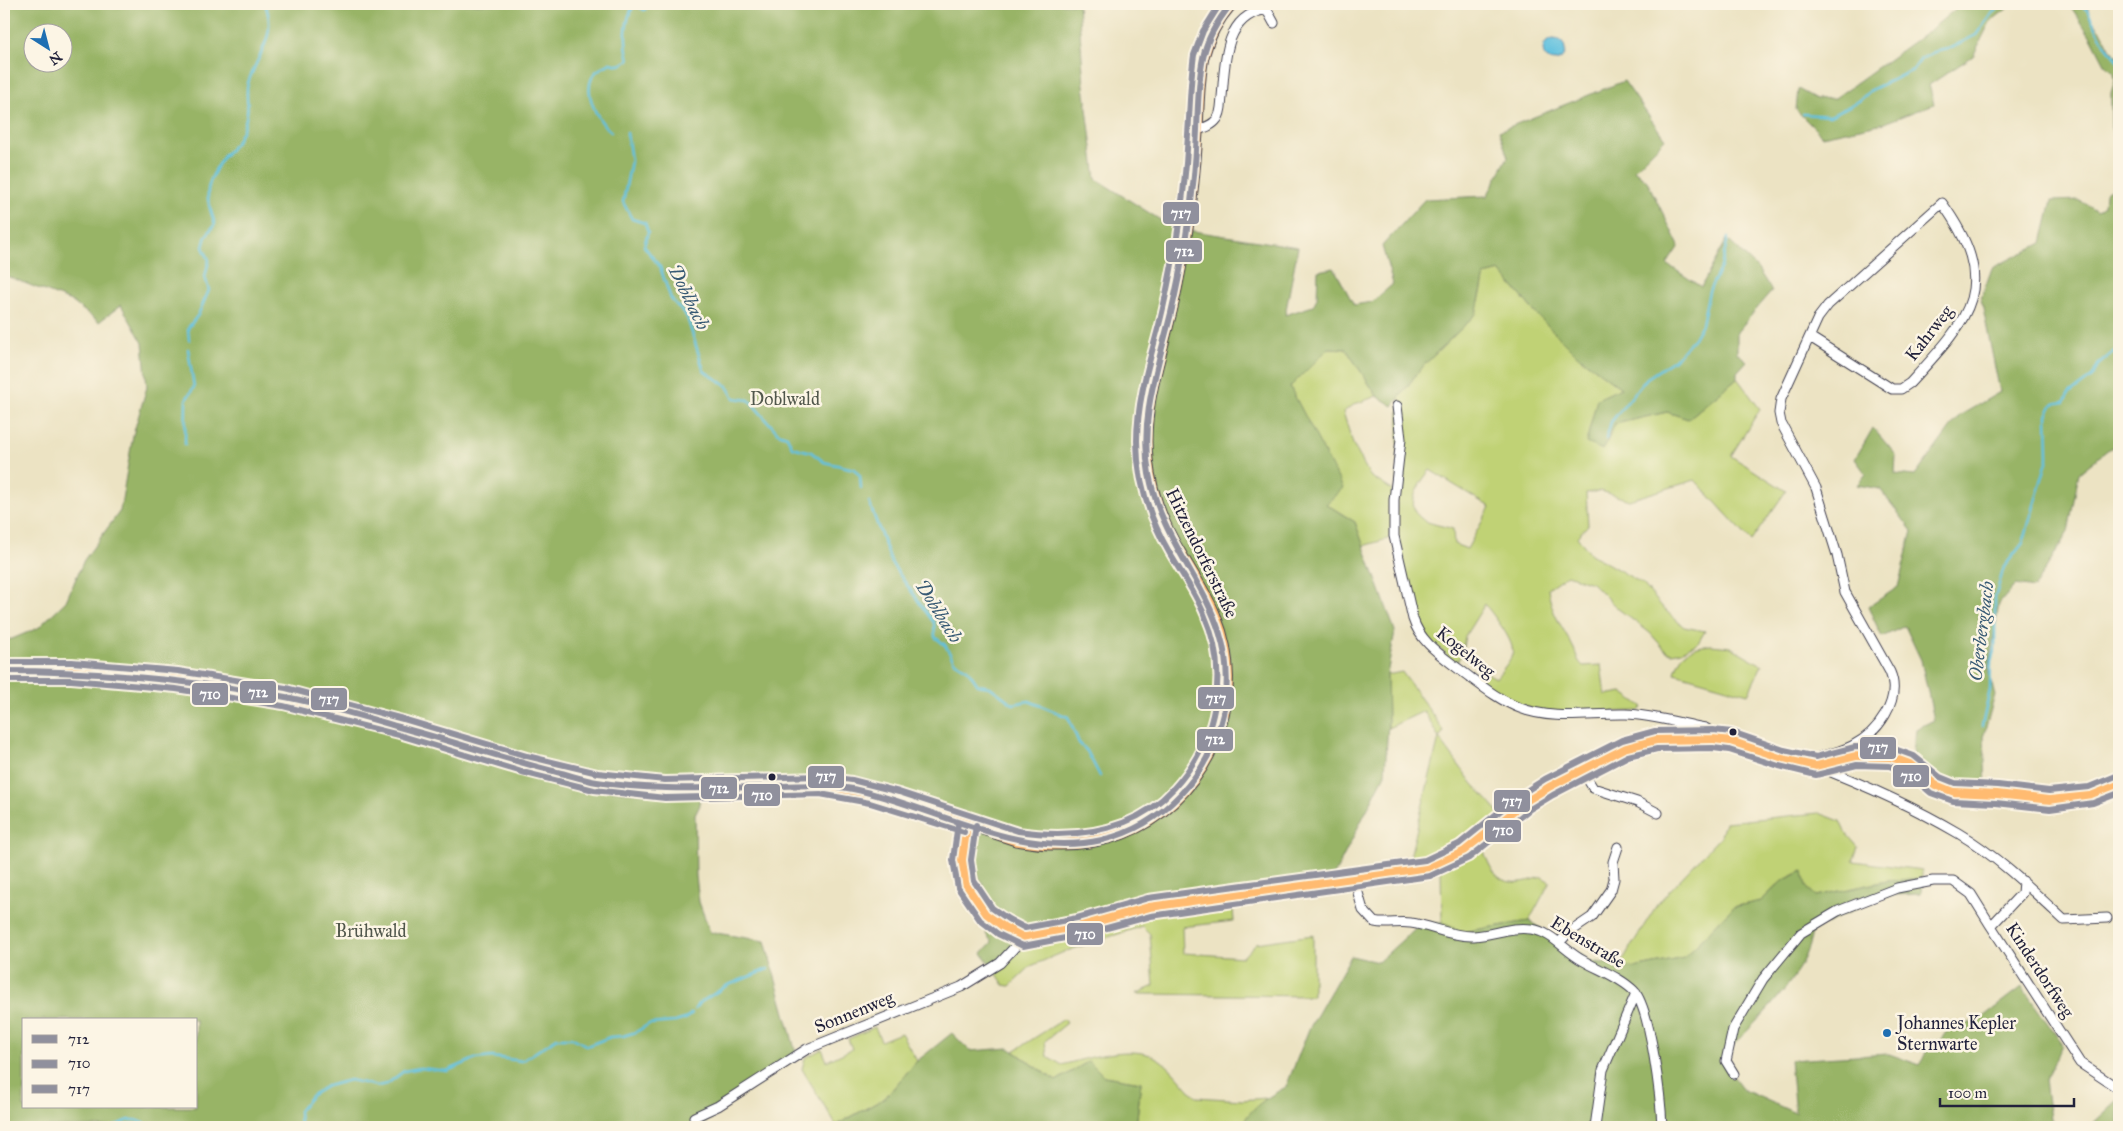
<svg xmlns="http://www.w3.org/2000/svg" width="2123" height="1131" viewBox="0 0 2123 1131" font-family="'IM FELL Great Primer',serif">
	<rect width="100%" height="100%" fill="#fcf5e5"/>
	<filter id="ink" filterUnits="userSpaceOnUse"><feTurbulence type="fractalNoise" baseFrequency=".02" numOctaves="2"/><feDisplacementMap in="SourceGraphic" scale="10" xChannelSelector="R" yChannelSelector="G"/><feConvolveMatrix kernelMatrix="1 2 1 2 8 2 1 2 1" color-interpolation-filters="sRGB"/></filter>
	<filter id="wash" filterUnits="userSpaceOnUse"><feTurbulence type="fractalNoise" baseFrequency=".0096" numOctaves="4" result="noise"/><feDisplacementMap in="SourceGraphic" scale="20" xChannelSelector="R" yChannelSelector="G"/><feGaussianBlur stdDeviation="1.12" result="paint"/><feColorMatrix in="noise" values="0 0 0 0 0 0 0 0 0 0 0 0 0 0 0 0 0 1.4 0 .05"/><feComposite in="paint" operator="in"/></filter>
	<g filter="url(#wash)">
		<rect width="100%" height="100%" fill="#ece3c3"/>
		<path fill="#c0d275" stroke="#717a58" fill-rule="evenodd" d="M 1500,271 L 1538,316 L 1577,355 L 1621,388 L 1603,450 L 1615,424 L 1667,412 L 1688,419 L 1737,378 L 1760,409 L 1731,456 L 1786,491 L 1751,541 L 1695,480 L 1629,500 L 1601,491 L 1586,493 L 1588,525 L 1577,537 L 1591,554 L 1643,584 L 1664,609 L 1684,627 L 1705,631 L 1698,643 L 1682,651 L 1672,653 L 1666,651 L 1650,633 L 1617,608 L 1592,583 L 1567,575 L 1548,588 C 1551,616 1563,626 1574,649 C 1577,656 1577,661 1583,666 L 1601,665 L 1605,695 L 1622,692 L 1643,707 L 1639,711 L 1556,713 L 1530,709 L 1485,686 L 1482,679 L 1487,673 L 1496,678 C 1501,671 1509,663 1512,655 C 1517,643 1492,614 1485,604 L 1465,636 L 1462,653 L 1456,664 L 1420,630 L 1396,535 L 1399,398 L 1420,369 L 1476,314 L 1485,275 ZM 1430,470 L 1490,507 L 1467,549 L 1454,544 L 1453,529 C 1444,526 1429,524 1422,519 C 1403,505 1420,483 1430,470 Z
			M 1329,348 L 1346,349 L 1377,396 L 1355,404 L 1343,412 L 1353,444 L 1370,476 L 1392,490 L 1391,538 L 1363,546 L 1355,522 L 1326,504 L 1290,387 Z
			M 1711,645 L 1731,647 L 1762,665 L 1748,694 L 1675,673 C 1680,652 1690,647 1711,645 Z
			M 1402,672 L 1444,731 L 1439,738 L 1472,783 L 1501,815 C 1472,839 1449,864 1408,865 L 1439,738 L 1424,711 L 1388,728 L 1387,675 Z
			M 1819,813 L 1840,821 L 1845,832 L 1858,847 L 1853,861 L 1922,870 L 1922,878 L 1887,881 L 1816,896 L 1806,887 L 1802,871 L 1782,881 L 1761,901 L 1733,907 L 1684,958 L 1634,968 L 1619,966 L 1658,903 L 1721,836 L 1725,822 Z
			M 1482,845 C 1493,882 1505,889 1542,877 L 1550,882 L 1529,921 L 1463,932 L 1442,923 L 1441,869 L 1468,855 Z
			M 1232,899 L 1234,921 L 1182,927 L 1183,953 L 1243,957 L 1256,943 L 1313,935 L 1313,996 L 1136,994 L 1154,986 L 1150,934 L 1142,926 L 1064,952 L 1031,966 L 1010,986 L 1004,985 L 995,971 L 1011,960 L 1030,940 L 1052,939 L 1128,917 Z
			M 1064,1019 L 1067,1023 L 1045,1041 L 1047,1056 L 1062,1065 C 1088,1058 1132,1044 1157,1058 C 1170,1065 1185,1086 1196,1097 L 1242,1100 L 1266,1098 L 1244,1121 L 1241,1127 L 1136,1127 L 1141,1082 L 1104,1076 L 1089,1061 L 1056,1081 L 1014,1051 Z
			M 875,1027 L 881,1041 L 901,1033 L 917,1061 L 885,1098 L 836,1125 L 802,1069 L 805,1058 L 822,1049 L 827,1061 L 852,1049 L 848,1039 Z"/>
		<path fill="#98b466" stroke="#5d6b50" fill-rule="evenodd" d="M 4,4 L 1078,4 L 1084,85 L 1096,179 L 1173,228 L 1298,247 L 1285,315 L 1313,306 L 1317,298 L 1318,271 L 1334,268 L 1354,305 L 1372,302 L 1393,284 L 1382,246 L 1425,199 L 1487,196 L 1508,157 L 1499,131 L 1624,81 L 1665,139 L 1634,170 L 1647,181 L 1679,246 L 1667,264 L 1701,287 L 1727,239 L 1757,268 L 1772,291 L 1737,332 L 1737,353 L 1747,361 L 1737,372 L 1737,378 L 1688,419 L 1667,412 L 1615,424 L 1603,450 L 1586,443 L 1597,399 L 1621,388 L 1577,355 L 1538,316 L 1500,271 L 1485,275 L 1476,314 L 1420,369 L 1393,406 L 1377,396 L 1346,349 L 1329,348 L 1290,387 L 1343,488 L 1326,504 L 1355,522 L 1395,631 L 1387,675 L 1388,722 L 1385,774 L 1334,875 L 1149,907 L 1026,933 L 1006,924 L 995,910 L 978,875 L 964,812 L 844,785 L 793,779 L 711,784 L 638,784 L 566,769 L 292,691 L 188,673 L 71,667 L 4,667 L 4,640 L 12,639 L 38,628 L 66,601 L 84,560 L 120,511 L 133,435 L 147,387 L 143,343 L 121,305 L 99,322 L 71,301 L 4,275 ZM 32,32 L 62,32 L 62,62 L 32,62 Z
			M 1978,4 L 2013,4 L 1990,22 L 1973,56 L 1929,85 L 1934,104 L 1884,123 L 1822,136 L 1796,110 L 1798,89 L 1816,99 L 1835,98 L 1930,30 L 1959,6 L 1977,6 Z
			M 2069,4 L 2087,4 L 2090,18 L 2102,32 L 2110,48 L 2119,59 L 2119,156 L 2111,128 L 2111,93 L 2115,80 L 2114,73 L 2105,64 L 2091,37 Z
			M 2119,188 L 2119,447 L 2110,448 L 2079,473 L 2068,532 L 2034,588 L 2015,585 L 1999,604 L 1988,670 L 1995,695 L 1984,734 L 1986,790 L 1955,790 L 1934,779 L 1912,761 L 1916,729 L 1934,720 L 1921,660 L 1905,626 L 1882,637 L 1868,607 L 1898,587 L 1912,531 L 1880,489 L 1857,485 L 1866,474 L 1855,459 L 1873,428 L 1896,455 L 1895,474 L 1915,476 L 1959,416 L 2000,392 L 1981,299 L 1992,268 L 2042,243 L 2052,201 L 2079,200 L 2097,211 L 2104,206 L 2105,193 L 2108,190 Z
			M 71,677 L 196,690 L 312,709 L 554,778 L 621,792 L 699,796 L 700,805 L 695,815 L 696,876 L 699,902 L 710,932 L 765,941 L 796,1053 L 700,1127 L 4,1127 L 4,678 ZM 24,1020 L 196,1020 L 196,1107 L 24,1107 Z
			M 1803,871 L 1806,887 L 1816,896 L 1887,881 L 1922,878 L 1921,894 L 1891,895 L 1869,902 L 1812,931 C 1806,980 1752,1024 1720,1059 L 1742,1089 L 1795,1113 L 1790,1060 L 1889,1054 L 1920,1065 L 1928,1048 L 1941,1039 L 1953,1023 L 1975,1023 L 2022,987 L 2063,1045 L 2045,1080 L 2050,1119 L 2059,1127 L 1241,1127 C 1249,1108 1269,1096 1286,1087 L 1309,1029 L 1351,956 L 1378,962 L 1421,923 L 1442,923 L 1463,932 L 1529,921 L 1591,961 L 1634,968 L 1684,958 L 1733,907 L 1761,901 L 1782,881 Z
			M 992,926 L 1014,940 L 1015,944 L 991,966 L 982,953 L 992,942 L 986,934 Z
			M 952,1033 L 970,1051 L 1009,1048 L 1056,1081 L 1089,1061 L 1104,1076 L 1141,1082 L 1136,1127 L 833,1127 L 885,1098 L 917,1061 Z
			M 2119,1099 L 2119,1127 L 2089,1127 Z"/>
		<path fill="#61c1df" stroke="#42728d" d="M1543 50a11 11 0 1 1 22 0a11 11 0 1 1-22 0Z"/>
		<g fill="none" stroke-linecap="round" stroke-linejoin="round">
			<path stroke="#61c1df" stroke-width="2.5" d="M 993,4 L 997,7 L 1006,4
				M 2078,4 L 2087,10 L 2102,40 L 2119,63
				M 1803,114 L 1830,116 L 1859,101 L 1871,90 L 1913,70 L 1921,59 L 1934,52 L 1948,49 L 1976,35 L 1992,13 L 2004,4
				M 611,132 C 597,120 580,89 596,72 C 600,68 606,66 610,63 L 620,65 L 629,60 C 624,43 624,19 635,4 L 644,10 L 650,4
				M 627,133 L 631,161 L 623,202 L 632,219 L 645,223 L 648,232 L 644,246 L 660,267 L 671,299 L 687,317 L 704,371 L 727,386 L 734,398 L 749,400 L 778,433 L 787,436 L 792,447 L 811,452 L 824,462 L 854,469 L 860,476 L 861,488
				M 2119,311 L 2118,313 L 2119,322
				M 189,340 L 188,328 L 198,315 L 209,290 L 205,277 L 209,260 L 203,247 L 206,236 L 215,224 C 205,195 204,188 221,160 C 226,152 234,147 238,139 C 242,132 246,121 247,113 C 249,103 245,94 248,83 C 257,55 278,36 265,4
				M 1606,439 L 1611,422 L 1647,378 L 1674,360 L 1694,338 L 1702,324 L 1709,291 L 1721,267 L 1728,238
				M 185,444 L 186,400 L 194,387 L 188,349
				M 869,502 L 892,564 L 934,623 L 935,637 L 945,645 L 954,661 L 967,669 L 978,685 L 990,687 L 1013,704 L 1029,701 L 1068,717 L 1079,743 L 1087,751 L 1100,776
				M 1982,726 L 1990,690 L 1991,661 L 1995,647 L 1995,598 L 2004,567 L 2023,543 L 2048,458 L 2047,415 L 2053,404 L 2064,402 L 2068,395 L 2092,377 L 2098,365 L 2117,349 L 2119,344
				M 695,1009 L 698,1004 L 726,986 L 768,969
				M 114,1127 C 130,1117 136,1118 152,1127
				M 300,1127 L 299,1111 L 312,1095 L 327,1086 L 350,1080 L 377,1086 L 387,1084 L 404,1071 L 420,1068 L 447,1071 L 475,1059 L 492,1057 L 522,1061 L 557,1038 L 573,1038 L 587,1046 L 610,1037 L 623,1036 L 636,1032 L 649,1024 L 675,1022 L 685,1019 L 692,1013"/>
		</g>
	</g>
	<g filter="url(#ink)">
		<g fill="none" stroke-linecap="round" stroke-linejoin="round">
			<defs>
				<path id="minor" d="M 1197,130 C 1204,128 1212,126 1217,119 C 1222,113 1221,104 1222,97 C 1225,66 1223,18 1263,10 L 1268,12 L 1274,23
					M 1810,337 L 1892,389 L 1901,389 L 1910,383 C 1969,319 2002,286 1942,203 L 1828,305 L 1818,318 L 1781,399 L 1779,413 L 1781,423 L 1816,488 L 1837,555 L 1845,592 L 1890,672 C 1902,700 1878,733 1852,746 C 1842,751 1830,754 1819,757 L 1816,766 C 1865,785 1912,806 1958,833 C 1997,856 2031,889 2064,920 L 2107,918
					M 1397,406 L 1401,439 L 1394,500 L 1394,536 L 1413,619 C 1420,641 1438,653 1456,667 C 1476,681 1496,699 1520,708 C 1553,721 1591,713 1626,714 C 1652,715 1679,723 1705,728 L 1709,730 L 1713,739
					M 1582,770 L 1593,788 L 1637,802 L 1658,813
					M 1354,879 L 1363,910 L 1374,922 C 1386,925 1399,921 1411,923 C 1432,926 1453,937 1474,936 C 1494,935 1511,926 1531,929 C 1552,932 1564,950 1582,960 C 1599,970 1620,977 1634,991 C 1651,1010 1661,1100 1662,1127
					M 2023,881 L 2022,893 L 1991,926 L 2080,1063 L 2119,1089
					M 1559,943 L 1567,934 L 1592,917 L 1611,890 L 1614,879 L 1613,862 L 1618,847
					M 1734,1074 L 1726,1061 L 1733,1029 L 1763,979 L 1801,933 L 1838,911 L 1897,888 L 1933,881 L 1953,881 L 1971,894 L 1991,926
					M 694,1117 L 718,1106 L 807,1049 L 961,987 L 1000,963 L 1024,937
					M 1595,1127 L 1603,1070 L 1636,993"/>
				<path id="major" d="M 4,671 L 71,671 L 177,680 L 285,697 L 401,727 L 525,764 L 596,782 L 665,789 L 821,785 L 851,789 L 896,800 L 1016,840 C 1073,850 1129,843 1173,802 C 1223,755 1242,681 1215,616 C 1207,595 1194,577 1183,558 C 1164,528 1151,495 1147,459 C 1142,413 1157,368 1168,324 C 1176,293 1182,261 1187,229 C 1192,197 1195,165 1197,133 C 1198,108 1198,82 1203,57 C 1208,37 1218,19 1231,4
					M 967,824 L 962,860 L 966,884 L 986,914 L 1003,927 L 1024,937 L 1079,927 L 1149,907 L 1427,868 L 1464,851 L 1525,802 L 1549,787 L 1625,748 L 1656,740 L 1713,739 L 1731,741 L 1782,758 L 1816,766 L 1856,756 L 1891,757 L 1910,764 L 1935,785 L 1953,792 L 1997,794 L 2049,800 L 2066,799 L 2091,795 L 2119,784"/>
			</defs>
			<use href="#minor" stroke="#403f4f" stroke-width="11"/>
			<use href="#major" stroke="#403f4f" stroke-width="13"/>
			<use href="#minor" stroke="#fff" stroke-width="9"/>
			<use href="#major" stroke="#ffbb71" stroke-width="11"/>
			<defs>
				<path id="bus-1" d="M 4,671 C 97,671 188,680 280,696 C 320,703 360,716 399,727 C 452,741 504,759 557,772 C 570,775 584,780 597,782 C 651,791 706,788 761,787 C 792,786 822,783 853,789 C 935,806 1015,859 1102,840 C 1163,826 1210,774 1223,714 C 1245,611 1166,565 1149,474 C 1139,419 1158,366 1171,313 C 1178,283 1184,252 1188,222 C 1193,191 1196,160 1197,130 C 1198,106 1198,81 1203,58 C 1207,38 1218,20 1231,4"/>
				<path id="bus-2" d="M 4,680 L 71,680 L 176,689 L 283,706 L 399,735 L 522,772 L 594,790 L 665,798 L 820,794 L 870,803 L 964,832
					M 958,823 L 953,860 L 958,888 L 980,920 L 998,934 L 1023,946 L 1081,935 L 1151,916 L 1430,876 L 1469,858 L 1530,809 L 1553,795 L 1628,756 L 1657,749 L 1713,748 L 1729,750 L 1779,766 L 1816,775 L 1857,765 L 1889,766 L 1906,772 L 1931,793 L 1953,801 L 1996,803 L 2050,809 L 2093,803 L 2119,793"/>
				<path id="bus-3" d="M 4,662 L 72,662 L 178,671 L 286,688 L 403,719 L 527,756 L 598,773 L 665,780 L 821,776 L 852,780 L 899,792 L 1018,831 C 1075,839 1133,833 1174,788 C 1217,741 1230,673 1204,614 C 1195,592 1181,573 1169,552 C 1150,519 1137,480 1137,441 C 1137,401 1149,363 1159,325 C 1166,298 1171,270 1176,243 C 1182,207 1186,171 1188,135 C 1190,108 1190,82 1194,55 L 1203,31 L 1220,4
					M 976,825 L 971,860 L 974,881 L 992,908 L 1008,919 L 1025,928 L 1077,918 L 1148,898 L 1425,860 L 1459,844 L 1520,795 L 1545,779 L 1622,740 L 1655,731 L 1713,730 L 1732,732 L 1784,750 L 1816,757 L 1855,747 L 1892,748 L 1914,756 L 1940,777 L 1955,783 L 1998,785 L 2049,791 L 2089,787 L 2116,776"/>
			</defs>
			<use href="#bus-1" stroke="#fcf5e5" stroke-width="10"/>
			<use href="#bus-2" stroke="#fcf5e5" stroke-width="10"/>
			<use href="#bus-3" stroke="#fcf5e5" stroke-width="10"/>
			<use href="#bus-1" stroke="#90909d" stroke-width="6"/>
			<use href="#bus-2" stroke="#90909d" stroke-width="6"/>
			<use href="#bus-3" stroke="#90909d" stroke-width="6"/>
		</g>
	</g>
	<g fill="#22223b" stroke="#fcf5e5" stroke-width="2">
		<circle cx="1733" cy="732" r="4.5"/>
		<circle cx="772" cy="777" r="4.5"/>
	</g>
	<circle fill="#1f6fb2" stroke="#fcf5e5" stroke-width="2" cx="1887" cy="1033" r="5"/>
	<g text-anchor="middle" dominant-baseline="central" stroke-width="5" stroke-linejoin="round" paint-order="stroke">
		<g font-size="18" fill="#22223b" stroke="#fcf5e5">
			<text transform="translate(1929 333) rotate(-52)">Kahrweg</text>
			<text transform="translate(1202 553) rotate(64)">Hitzendorferstraße</text>
			<text transform="translate(1466 652) rotate(39)">Kogelweg</text>
			<text transform="translate(1588 942) rotate(31)">Ebenstraße</text>
			<text transform="translate(2040 970) rotate(57)">Kinderdorfweg</text>
			<text transform="translate(854 1012) rotate(-22)">Sonnenweg</text>
		</g>
		<g font-size="18" fill="#51574c" stroke="#fcf5e5">
			<text x="785" y="399">Doblwald</text>
			<text x="371" y="931">Brühwald</text>
		</g>
		<g font-size="18" fill="#22223b" stroke="#fcf5e5" text-anchor="start">
			<text x="1897" y="1023">Johannes Kepler<tspan x="1897" dy="21">Sternwarte</tspan></text>
		</g>
		<g font-size="19" font-style="italic" fill="#385a74" stroke="#fcf5e5">
			<text transform="translate(689 297) rotate(64)">Doblbach</text>
			<text transform="translate(939 611) rotate(58)">Doblbach</text>
			<text transform="translate(1981 631) rotate(-83)">Oberbergbach</text>
		</g>
	</g>
	<g stroke="#fcf5e5" stroke-width="2">
		<rect x="1162" y="201" width="38" height="24" rx="5" fill="#90909d"/>
		<rect x="1165" y="239" width="38" height="24" rx="5" fill="#90909d"/>
		<rect x="239" y="680" width="38" height="24" rx="5" fill="#90909d"/>
		<rect x="191" y="682" width="38" height="24" rx="5" fill="#90909d"/>
		<rect x="1197" y="686" width="38" height="24" rx="5" fill="#90909d"/>
		<rect x="310" y="687" width="38" height="24" rx="5" fill="#90909d"/>
		<rect x="1196" y="728" width="38" height="24" rx="5" fill="#90909d"/>
		<rect x="1859" y="736" width="38" height="24" rx="5" fill="#90909d"/>
		<rect x="1892" y="764" width="38" height="24" rx="5" fill="#90909d"/>
		<rect x="807" y="765" width="38" height="24" rx="5" fill="#90909d"/>
		<rect x="700" y="776" width="38" height="24" rx="5" fill="#90909d"/>
		<rect x="743" y="783" width="38" height="24" rx="5" fill="#90909d"/>
		<rect x="1493" y="789" width="38" height="24" rx="5" fill="#90909d"/>
		<rect x="1484" y="819" width="38" height="24" rx="5" fill="#90909d"/>
		<rect x="1066" y="922" width="38" height="24" rx="5" fill="#90909d"/>
	</g>
	<g font-size="14" text-anchor="middle" font-weight="bold" fill="#fff">
		<text x="1181" y="218">717</text>
		<text x="1184" y="256">712</text>
		<text x="258" y="697">712</text>
		<text x="210" y="699">710</text>
		<text x="1216" y="703">717</text>
		<text x="329" y="704">717</text>
		<text x="1215" y="744">712</text>
		<text x="1878" y="752">717</text>
		<text x="1911" y="781">710</text>
		<text x="826" y="781">717</text>
		<text x="719" y="793">712</text>
		<text x="762" y="800">710</text>
		<text x="1512" y="806">717</text>
		<text x="1503" y="835">710</text>
		<text x="1085" y="939">710</text>
	</g>
	<rect width="2123" height="1131" fill="none" stroke="#fcf5e5" stroke-width="20"/>
	<rect x="22" y="1018" width="175" height="90" fill="#fcf5e5" stroke="#a5a1a1"/>
	<rect x="32" y="1035" width="25" height="8" fill="#90909d" stroke="#a5a1a1"/>
	<text x="68" y="1044" font-size="15" fill="#22223b">712</text>
	<rect x="32" y="1060" width="25" height="8" fill="#90909d" stroke="#a5a1a1"/>
	<text x="68" y="1068" font-size="15" fill="#22223b">710</text>
	<rect x="32" y="1085" width="25" height="8" fill="#90909d" stroke="#a5a1a1"/>
	<text x="68" y="1094" font-size="15" fill="#22223b">717</text>
	<g transform="translate(48 48) rotate(144)"><circle r="24" fill="#fcf5e5" stroke="#a5a1a1"/>
	<path d="M0-4L9 19L0 12L-9 19Z" fill="#1f6fb2"/>
	<text y="-8" font-size="14" font-weight="bold" text-anchor="middle" fill="#22223b">N</text>
	</g>
	<path d="M1940 1098v8h134v-8" fill="none" stroke="#22223b" stroke-width="2.5"/>
	<text x="1948" y="1098" font-size="15" fill="#22223b" stroke="#fcf5e5" stroke-width="4" paint-order="stroke">100 m</text>
</svg>
